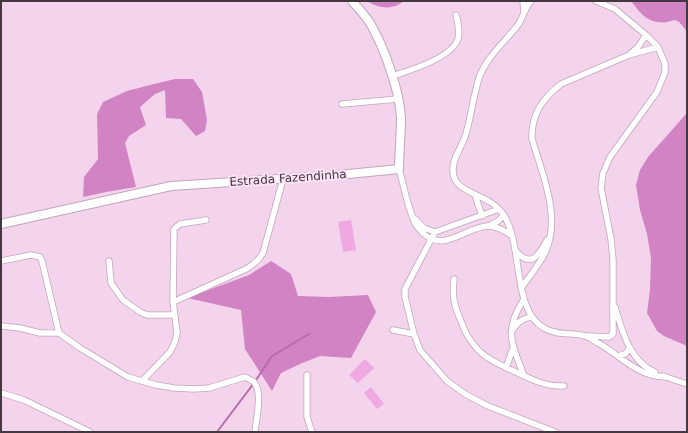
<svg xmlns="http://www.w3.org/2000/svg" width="688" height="433" viewBox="0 0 688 433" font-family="'DejaVu Sans',sans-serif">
	<rect width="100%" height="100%" fill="#f3d4ec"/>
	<path fill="#efa9e0" d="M 351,220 L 356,250 L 343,252 L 338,222 Z
		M 365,359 L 374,368 L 358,383 L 349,375 Z
		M 371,387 L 384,404 L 377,409 L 364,393 Z"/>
	<path fill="#d283c3" d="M 366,1 L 404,1 C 391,11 380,8 366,1 Z
		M 631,1 L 687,1 L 687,32 C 673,11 674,25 658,22 C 645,21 638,10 631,1 Z
		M 175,79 L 193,79 L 202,92 L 207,120 L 205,131 L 196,136 L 181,119 L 166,118 L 165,90 L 155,94 L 140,107 L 146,125 L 129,136 L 125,143 L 136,187 L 106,192 L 83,197 L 84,177 L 98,159 L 97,114 L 103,102 L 127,91 L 150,85 Z
		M 687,113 L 687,346 L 664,336 L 657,331 L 647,313 L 650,290 L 651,258 L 647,234 L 640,210 L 636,185 L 640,170 L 648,157 Z
		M 271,261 L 291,274 L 298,296 L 329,297 L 368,295 L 376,312 L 351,358 L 320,356 L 300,364 L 281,373 L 272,391 L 245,349 L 241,310 L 187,298 L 249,275 Z"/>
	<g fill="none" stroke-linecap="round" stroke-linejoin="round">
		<path stroke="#b86ba9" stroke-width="2" d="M 217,432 L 254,383 L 272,356 L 309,334"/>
		<defs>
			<path id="street" d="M 523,1 L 524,13
				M 531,1 C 525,8 523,17 518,25 C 504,43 487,56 479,78 C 473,97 471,118 465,137 C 461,148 452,159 453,171 C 453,190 477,193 490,202 C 495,205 500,210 503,214 C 524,245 511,309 544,328 C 557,336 572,332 585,336 C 589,337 593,340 596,342 C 611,349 623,362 639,370 C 647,375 656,376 665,377
				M 630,54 L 638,47 L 646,35
				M 392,76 C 409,71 452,58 458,39 C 460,31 458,23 456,15
				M 342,104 L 398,99
				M 399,169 C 404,186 408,210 416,225 C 418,228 421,231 424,234 C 444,252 465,228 487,226 C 497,226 504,230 512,236
				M 475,195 L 482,216
				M 414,218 L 424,228 L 435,232 L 499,209
				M 489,226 L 498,221 L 504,215
				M 435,232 L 405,289 L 405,297 L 414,334 L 420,350 L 447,381 L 465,394 L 488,406 L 555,432
				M 516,251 C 531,269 539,255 547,240
				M 1,261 L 31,255 L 40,257 L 42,261 L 59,333
				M 109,261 L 111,283 L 123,300 L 140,312 L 147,315 L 175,315
				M 454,279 C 452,297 454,305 461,321 C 464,330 468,338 474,345 C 484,359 505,367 520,374 C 535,381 548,387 564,386
				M 522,287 C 530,275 542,262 547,248 C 560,214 542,173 532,139 C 531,115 542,99 561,84 L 629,55 L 658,47
				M 524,299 C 503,332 512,343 524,376
				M 173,302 L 246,269 C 254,265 258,261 263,253 L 283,179
				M 615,307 C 622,331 630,362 655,372
				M 1,326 L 20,328 L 40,333 L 59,333
				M 393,330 L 414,334
				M 59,333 L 80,348 L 128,377 L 156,385 L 174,388 L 194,389 L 209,388 L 245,377 C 248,379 252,380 254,382 C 263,392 256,419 255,432
				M 511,333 C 516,324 520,319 531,317
				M 587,336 L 609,337 L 613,334 L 613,260 L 611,239 L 601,188 L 603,173 L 610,157 L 657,92 L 665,72 L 665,64 L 658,47 L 646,35 L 615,9 L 596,1
				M 618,356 L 625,354 L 630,348
				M 506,368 L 513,348
				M 307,375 L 307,417 L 312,432
				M 663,376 L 687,384
				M 142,381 L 170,352 L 175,342 L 177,332 L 173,302 L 174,229 L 180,224 L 206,220
				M 1,393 L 24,400 L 90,432"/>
			<path id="secondary" d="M 1,224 L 171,186 L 338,175 L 399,169 C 399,153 401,136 401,119 C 400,91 384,47 370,23 C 365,15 358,8 352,1"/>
		</defs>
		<use href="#street" stroke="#c2a4bb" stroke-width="7"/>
		<use href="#secondary" stroke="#c2a4bb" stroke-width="10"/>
		<use href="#street" stroke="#fff" stroke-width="5.5"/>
		<use href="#secondary" stroke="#fff" stroke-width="8"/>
	</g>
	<g text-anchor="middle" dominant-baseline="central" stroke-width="4" stroke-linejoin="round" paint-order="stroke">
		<g font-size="12" fill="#433740" stroke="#fde3f7">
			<text transform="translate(288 178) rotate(-4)">Estrada Fazendinha</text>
		</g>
	</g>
	<rect width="688" height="433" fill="none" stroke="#433740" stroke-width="4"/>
</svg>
